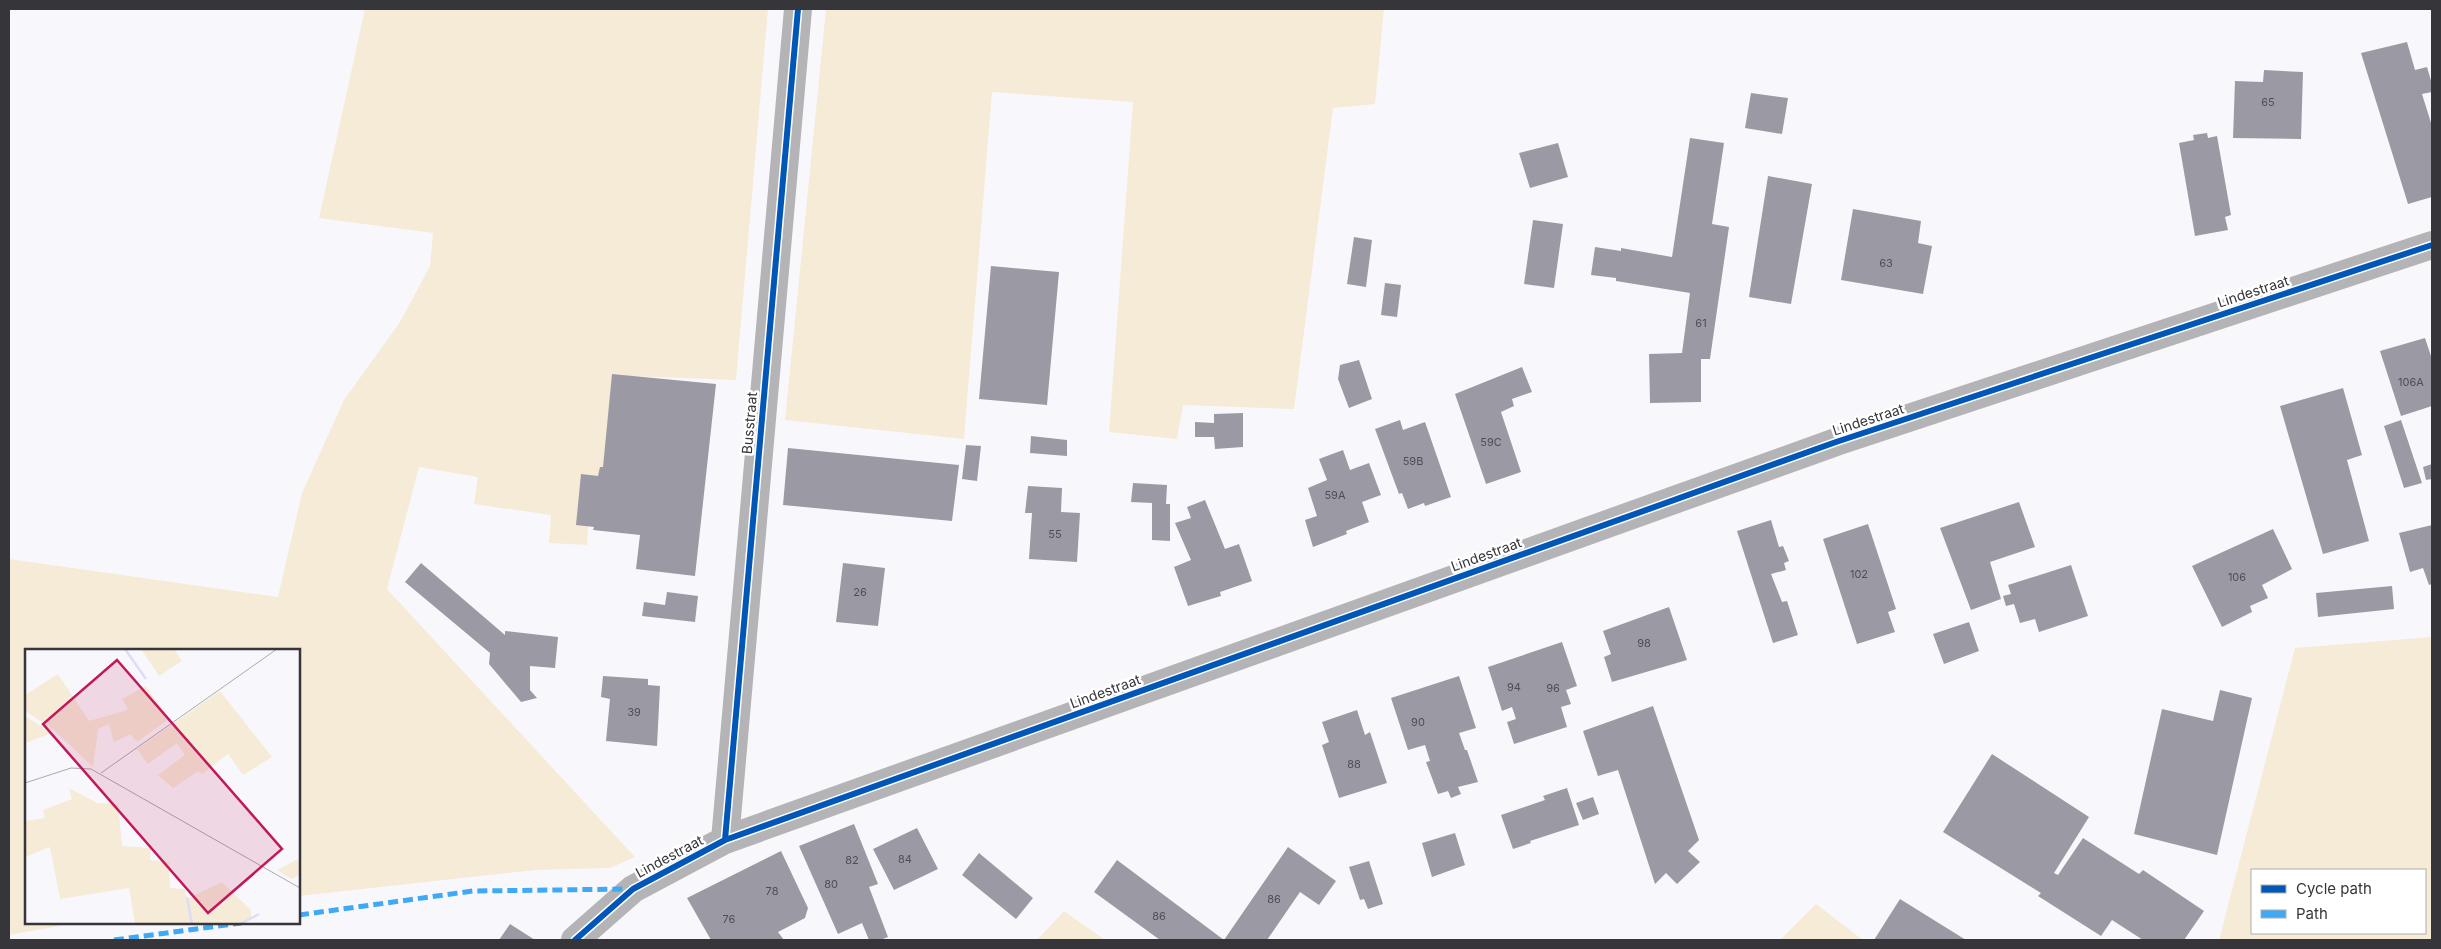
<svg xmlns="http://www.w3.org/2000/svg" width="2441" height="949" viewBox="0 0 2441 949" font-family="Inter,sans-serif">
	<rect width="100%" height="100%" fill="#f8f8fc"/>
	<path fill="#f5ebd7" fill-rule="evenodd" d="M 365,9 L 768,9 L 736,380 L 629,376 L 619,495 L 590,490 L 587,545 L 549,543 L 551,515 L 474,504 L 478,477 L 419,467 L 387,589 L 635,857 L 610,868 L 536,870 L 299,896 L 299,650 L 26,650 L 26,923 L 76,923 L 9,935 L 9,559 L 278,597 L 302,493 L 344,400 L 400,322 L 430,266 L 433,233 L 319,218 Z
		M 826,9 L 1384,9 L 1375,104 L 1333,108 L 1294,409 L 1183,405 L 1177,439 L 1109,432 L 1133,102 L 992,92 L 964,439 L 785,420 Z
		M 2432,637 L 2432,940 L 2219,940 L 2295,648 ZM 2252,870 L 2425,870 L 2425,933 L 2252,933 Z
		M 1816,904 L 1863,940 L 1780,940 Z
		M 1064,911 L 1105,940 L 1037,940 Z"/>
	<path fill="#9b9aa4" d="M 2407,42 L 2415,70 L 2427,67 L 2432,84 L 2432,92 L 2422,94 L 2432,126 L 2432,197 L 2408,204 L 2361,53 Z
		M 2264,70 L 2303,72 L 2301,139 L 2233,138 L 2235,81 L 2263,82 Z
		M 1751,93 L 1788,98 L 1782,134 L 1745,128 Z
		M 2207,133 L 2208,138 L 2217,136 L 2231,215 L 2225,217 L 2228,230 L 2195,236 L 2179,143 L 2194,140 L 2193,135 Z
		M 1690,138 L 1724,143 L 1712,224 L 1729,227 L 1710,359 L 1701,359 L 1701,402 L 1650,403 L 1649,354 L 1682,353 L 1690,293 L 1616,281 L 1616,278 L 1591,275 L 1595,247 L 1621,251 L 1621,248 L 1672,257 Z
		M 1558,143 L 1568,177 L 1530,188 L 1519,153 Z
		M 1768,176 L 1812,184 L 1791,304 L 1749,297 Z
		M 1853,209 L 1921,221 L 1918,243 L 1932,246 L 1923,294 L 1841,280 Z
		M 1533,220 L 1563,224 L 1554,288 L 1524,284 Z
		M 1354,237 L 1372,240 L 1366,287 L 1347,284 Z
		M 991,266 L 1059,272 L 1047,405 L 979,399 Z
		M 1385,283 L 1401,285 L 1397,317 L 1381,315 Z
		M 2425,338 L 2432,359 L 2432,406 L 2401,416 L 2380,351 Z
		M 1359,360 L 1372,399 L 1349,408 L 1338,379 L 1340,365 Z
		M 1522,367 L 1532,392 L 1512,399 L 1514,406 L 1501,412 L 1521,472 L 1486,484 L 1455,394 Z
		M 612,374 L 716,384 L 695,576 L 636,569 L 640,535 L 593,530 L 594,527 L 576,525 L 581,474 L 598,476 L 600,467 L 603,467 Z
		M 2343,388 L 2362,455 L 2347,460 L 2369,541 L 2323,554 L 2280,406 Z
		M 1243,413 L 1243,447 L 1215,449 L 1214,437 L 1195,437 L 1195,422 L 1214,423 L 1214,414 Z
		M 1400,420 L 1403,430 L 1425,422 L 1451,497 L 1425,506 L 1424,503 L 1408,509 L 1402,493 L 1399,494 L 1375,429 Z
		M 2401,420 L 2422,483 L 2404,488 L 2384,426 Z
		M 1031,436 L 1067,440 L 1067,456 L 1030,453 Z
		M 966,445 L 981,446 L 977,481 L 962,479 Z
		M 788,448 L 959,465 L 952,521 L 783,505 Z
		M 1343,450 L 1350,470 L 1369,463 L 1381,495 L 1362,502 L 1369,522 L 1346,531 L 1347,534 L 1313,547 L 1305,520 L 1317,516 L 1308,488 L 1327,480 L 1319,459 Z
		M 2432,464 L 2432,479 L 2426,480 L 2423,467 Z
		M 1133,483 L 1167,485 L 1166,504 L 1170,504 L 1170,541 L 1152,540 L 1152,503 L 1131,502 Z
		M 1028,486 L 1062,488 L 1061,512 L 1080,513 L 1077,562 L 1029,559 L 1032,513 L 1025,513 Z
		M 1205,500 L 1225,549 L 1239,544 L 1252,581 L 1220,592 L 1221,596 L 1188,606 L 1174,567 L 1191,560 L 1175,523 L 1191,518 L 1187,507 Z
		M 2019,502 L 2035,547 L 1990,562 L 2001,599 L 1971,610 L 1940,528 Z
		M 1771,520 L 1779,547 L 1783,546 L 1789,561 L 1784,563 L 1786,570 L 1771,574 L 1782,602 L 1787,601 L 1798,635 L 1773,643 L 1737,531 Z
		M 1868,524 L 1896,609 L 1888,612 L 1895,632 L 1857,644 L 1823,539 Z
		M 2432,525 L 2432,584 L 2429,585 L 2423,568 L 2410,572 L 2399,533 Z
		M 2273,529 L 2292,569 L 2262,585 L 2268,598 L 2250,606 L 2252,612 L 2222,627 L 2192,566 Z
		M 421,563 L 505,635 L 505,631 L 558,637 L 555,668 L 530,666 L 530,690 L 537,698 L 521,702 L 489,664 L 490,653 L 405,582 Z
		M 843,563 L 885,568 L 878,626 L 836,622 Z
		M 2071,565 L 2088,616 L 2039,632 L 2035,619 L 2020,623 L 2014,604 L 2006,606 L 2003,596 L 2011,594 L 2008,585 Z
		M 2392,586 L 2394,609 L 2318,617 L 2316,593 Z
		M 667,592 L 698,596 L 695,622 L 642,616 L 644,602 L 665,605 Z
		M 1669,607 L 1687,660 L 1612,682 L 1604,657 L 1611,654 L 1603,631 Z
		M 1969,622 L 1979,651 L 1944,664 L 1933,634 Z
		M 1562,642 L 1577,686 L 1566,690 L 1571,704 L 1561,707 L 1567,727 L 1514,744 L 1507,722 L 1516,719 L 1512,707 L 1502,711 L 1488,667 Z
		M 603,676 L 648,679 L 648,685 L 660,686 L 657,746 L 606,741 L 610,699 L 601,697 Z
		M 1459,676 L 1476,728 L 1459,733 L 1465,750 L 1467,750 L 1478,782 L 1458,787 L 1461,794 L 1451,798 L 1448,791 L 1438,794 L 1426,762 L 1430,761 L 1425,745 L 1408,750 L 1391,698 Z
		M 2220,690 L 2252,698 L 2217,855 L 2134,834 L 2162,709 L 2213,721 Z
		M 1653,706 L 1699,840 L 1688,851 L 1700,862 L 1677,884 L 1666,873 L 1655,884 L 1618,770 L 1598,776 L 1583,731 Z
		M 1357,710 L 1365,735 L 1370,732 L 1387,783 L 1339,798 L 1322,745 L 1329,742 L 1322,722 Z
		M 1992,754 L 2089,817 L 2054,873 L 2058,875 L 2083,838 L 2139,874 L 2143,870 L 2204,911 L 2184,940 L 2143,940 L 2112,920 L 2101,936 L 2038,896 L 2041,893 L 1943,832 Z
		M 1567,788 L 1579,825 L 1530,841 L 1531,843 L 1513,849 L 1501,815 L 1545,800 L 1543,796 Z
		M 1593,797 L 1599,814 L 1583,820 L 1576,803 Z
		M 854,824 L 878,884 L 869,887 L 888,937 L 880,940 L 869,940 L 862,923 L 838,934 L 799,846 Z
		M 917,828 L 938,869 L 894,890 L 873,849 Z
		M 1455,833 L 1465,865 L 1432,877 L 1422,843 Z
		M 1288,847 L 1336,881 L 1319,905 L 1300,892 L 1267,940 L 1224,940 Z
		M 781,851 L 808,908 L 805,918 L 778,932 L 784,940 L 711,940 L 687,898 Z
		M 979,853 L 1033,898 L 1016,919 L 962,875 Z
		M 1117,860 L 1224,940 L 1160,940 L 1094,892 Z
		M 1369,861 L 1383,904 L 1368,909 L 1364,899 L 1360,900 L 1349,867 Z
		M 1900,899 L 1966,940 L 1874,940 Z
		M 510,924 L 535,940 L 499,940 Z"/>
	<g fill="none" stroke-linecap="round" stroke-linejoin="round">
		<path stroke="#b4b3b5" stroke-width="28" d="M 725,840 L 798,9
			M 575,940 L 633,889 L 725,840 L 1836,442 L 2432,245"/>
		<path stroke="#3fa9f5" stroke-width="5" stroke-dasharray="10 5" stroke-linecap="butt" d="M 299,915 L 473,891 L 632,889
			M 114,940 L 241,923"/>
		<defs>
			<path id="cycleway" d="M 725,840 L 798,9
				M 575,940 L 633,889 L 725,840 L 1836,442 L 2432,245"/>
		</defs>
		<use href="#cycleway" stroke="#fff" stroke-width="9"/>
		<use href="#cycleway" stroke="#0057b8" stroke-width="6"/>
	</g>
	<g text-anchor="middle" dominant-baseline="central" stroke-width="5" stroke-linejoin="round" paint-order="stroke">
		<g font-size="11" fill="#4f4e54">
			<text x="2268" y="102">65</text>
			<text x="1886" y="263">63</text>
			<text x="1701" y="323">61</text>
			<text x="2411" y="382">106A</text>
			<text x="1491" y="442">59C</text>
			<text x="1413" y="461">59B</text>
			<text x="1335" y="495">59A</text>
			<text x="1055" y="534">55</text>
			<text x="1859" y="574">102</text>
			<text x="2237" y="577">106</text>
			<text x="860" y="592">26</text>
			<text x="1644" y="643">98</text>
			<text x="1514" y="687">94</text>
			<text x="1553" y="688">96</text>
			<text x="634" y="712">39</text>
			<text x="1418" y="722">90</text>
			<text x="1354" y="764">88</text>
			<text x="905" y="859">84</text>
			<text x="852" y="860">82</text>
			<text x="831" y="884">80</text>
			<text x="772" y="891">78</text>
			<text x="1274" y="899">86</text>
			<text x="1159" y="916">86</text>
			<text x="729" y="919">76</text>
		</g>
		<g font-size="14" fill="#36353a" stroke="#fff">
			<text transform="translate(2253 291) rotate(-18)">Lindestraat</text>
			<text transform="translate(1868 419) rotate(-18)">Lindestraat</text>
			<text transform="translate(749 423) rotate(-85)">Busstraat</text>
			<text transform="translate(1486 554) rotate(-20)">Lindestraat</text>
			<text transform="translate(1105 691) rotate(-20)">Lindestraat</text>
			<text transform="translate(669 856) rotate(-28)">Lindestraat</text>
		</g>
	</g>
	<g transform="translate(25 649)">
		<rect width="275" height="275" fill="#f8f8fc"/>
		<path d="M 116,0 L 149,0 L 157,12 L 134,27 ZM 33,25 L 64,72 L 100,62 L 103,60 L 97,50 L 121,37 L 144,70 L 112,93 L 105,85 L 89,93 L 84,75 L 73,80 L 68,118 L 29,81 L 0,62 L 0,46 ZM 195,42 L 247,108 L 218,126 L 203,105 L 177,125 L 173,122 L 148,139 L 133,126 L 160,106 L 152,94 L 123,115 L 112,100 ZM 0,67 L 16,77 L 25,85 L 0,94 ZM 44,139 L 72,154 L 93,155 L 97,197 L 126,199 L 125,211 L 144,213 L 145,239 L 160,240 L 162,250 L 197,233 L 226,261 L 226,268 L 214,275 L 110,275 L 104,239 L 35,250 L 25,198 L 0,208 L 0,172 L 20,169 L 18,161 L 47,150 ZM 275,209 L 275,226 L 267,230 L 252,221 Z" fill="#f5ebd7"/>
		<path fill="none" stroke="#dddcf9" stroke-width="2.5" d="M 100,0 L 121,30M 162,248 L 167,275M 215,275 L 234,265"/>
		<path fill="none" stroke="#aaaaae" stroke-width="1" d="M 76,124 L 252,0M 0,134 L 46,119 L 66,120 L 275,239"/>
		<path fill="#c2185b" fill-opacity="0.15" stroke="#c2185b" stroke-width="2.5" d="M 92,11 L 257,200 L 183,264 L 18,75 Z"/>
		<rect width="275" height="275" fill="none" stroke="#36353a" stroke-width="2.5"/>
	</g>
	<rect width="2441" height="949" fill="none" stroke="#36353a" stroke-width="20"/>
	<rect x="2251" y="869" width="175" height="65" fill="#ffffff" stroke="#afaeb0"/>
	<rect x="2261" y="885" width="25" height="8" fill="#0057b8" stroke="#afaeb0"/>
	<text x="2296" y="894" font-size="15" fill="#36353a">Cycle path</text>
	<rect x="2261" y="910" width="25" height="8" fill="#3fa9f5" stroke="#afaeb0"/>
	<text x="2296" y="919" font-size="15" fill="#36353a">Path</text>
</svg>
